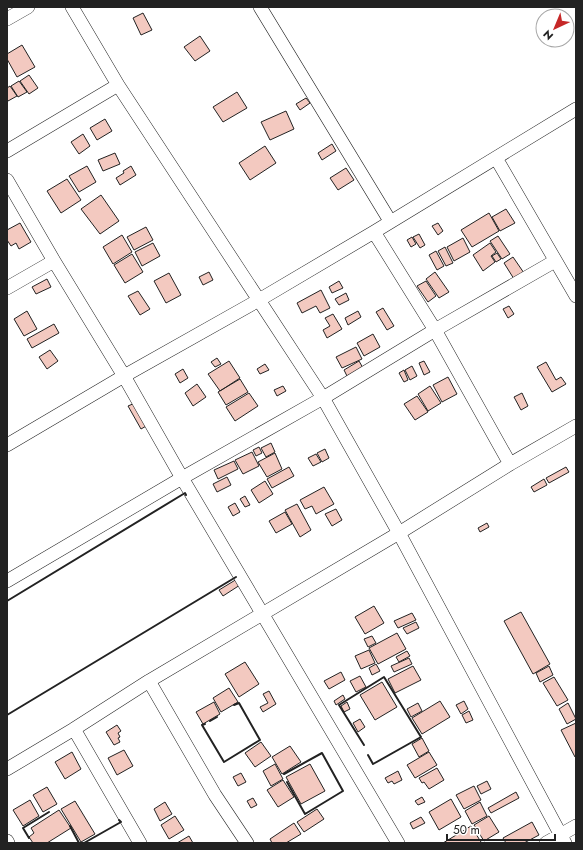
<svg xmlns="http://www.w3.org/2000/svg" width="583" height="850" viewBox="0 0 583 850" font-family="Jost,sans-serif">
	<rect width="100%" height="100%" fill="#fff"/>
	<path fill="#f3c9c0" stroke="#222" d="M 143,13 L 152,30 L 141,35 L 133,18 Z
		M 200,36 L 210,51 L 195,61 L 184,47 Z
		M 22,45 L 35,67 L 17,77 L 7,59 L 7,54 Z
		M 29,75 L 38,88 L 29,94 L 20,81 Z
		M 19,81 L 27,92 L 18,97 L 11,86 Z
		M 10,86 L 17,96 L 8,101 L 7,99 L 7,88 Z
		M 237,92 L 247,108 L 223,122 L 213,107 Z
		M 306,98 L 310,103 L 300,110 L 296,104 Z
		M 286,111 L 294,129 L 270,140 L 261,122 Z
		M 105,119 L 112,131 L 97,140 L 90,128 Z
		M 83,134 L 90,146 L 79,154 L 71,142 Z
		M 332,144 L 336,151 L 322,160 L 318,153 Z
		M 265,146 L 276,163 L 250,180 L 239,163 Z
		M 115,153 L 120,164 L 103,171 L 98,160 Z
		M 87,166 L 96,182 L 79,192 L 69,176 Z
		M 131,166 L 136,175 L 120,185 L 116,178 L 124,173 L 123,171 Z
		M 346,168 L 354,180 L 338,190 L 330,178 Z
		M 67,179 L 81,200 L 61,213 L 47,191 Z
		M 101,195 L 119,221 L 100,234 L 81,209 Z
		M 506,209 L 515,223 L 500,231 L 492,217 Z
		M 489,213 L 499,231 L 472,247 L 461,230 Z
		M 20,223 L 31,242 L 19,249 L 16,243 L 11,246 L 7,240 L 7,230 Z
		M 438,223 L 443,231 L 438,235 L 432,226 Z
		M 146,227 L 153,240 L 134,250 L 127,237 Z
		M 419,234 L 425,245 L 420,248 L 413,237 Z
		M 122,235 L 132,252 L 113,264 L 103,247 Z
		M 498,236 L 510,254 L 502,259 L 490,241 Z
		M 412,237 L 416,244 L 411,247 L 407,240 Z
		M 463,238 L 470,252 L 454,261 L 447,247 Z
		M 153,243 L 160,256 L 142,266 L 135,252 Z
		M 490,243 L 496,252 L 491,256 L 495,262 L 483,271 L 473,255 Z
		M 445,247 L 453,263 L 446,266 L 438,251 Z
		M 436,251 L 444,266 L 437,270 L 429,255 Z
		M 497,253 L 501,259 L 496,262 L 492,256 Z
		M 132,254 L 143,272 L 125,283 L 114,265 Z
		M 513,257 L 524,273 L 514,279 L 504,263 Z
		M 209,272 L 213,280 L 203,285 L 199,277 Z
		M 435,272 L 449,292 L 439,298 L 426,279 Z
		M 169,273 L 181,295 L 166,303 L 154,281 Z
		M 47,279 L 51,287 L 36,294 L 32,287 Z
		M 339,281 L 343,288 L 332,293 L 329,287 Z
		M 426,281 L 436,296 L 428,302 L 417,286 Z
		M 321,290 L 330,308 L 320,313 L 316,306 L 302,313 L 297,303 Z
		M 138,291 L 150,309 L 140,315 L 128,296 Z
		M 346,293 L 349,300 L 339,305 L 335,299 Z
		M 509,306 L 514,314 L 508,318 L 503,309 Z
		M 383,308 L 394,326 L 387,330 L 376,312 Z
		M 27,311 L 37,329 L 24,336 L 14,319 Z
		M 358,311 L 361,317 L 348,325 L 345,318 Z
		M 333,314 L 342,329 L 327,338 L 323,330 L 330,326 L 325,318 Z
		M 54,324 L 59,333 L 32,348 L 27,339 Z
		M 373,334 L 380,347 L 364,356 L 357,343 Z
		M 356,347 L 362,359 L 342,368 L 336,357 Z
		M 50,350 L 58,361 L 47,369 L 39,357 Z
		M 217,358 L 221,364 L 215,367 L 211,362 Z
		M 229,361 L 240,378 L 220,391 L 208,374 Z
		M 359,361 L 363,368 L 347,376 L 344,370 Z
		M 424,361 L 430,372 L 424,375 L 419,363 Z
		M 546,362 L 556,380 L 561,377 L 566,384 L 552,392 L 537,367 Z
		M 265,364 L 269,370 L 260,374 L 257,369 Z
		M 412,366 L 417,376 L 410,380 L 405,370 Z
		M 183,369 L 188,378 L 180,383 L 175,374 Z
		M 404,370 L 408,380 L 404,382 L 399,373 Z
		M 448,377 L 457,394 L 442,402 L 433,385 Z
		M 240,379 L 248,392 L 226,405 L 218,392 Z
		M 197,384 L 206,397 L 193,406 L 185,393 Z
		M 283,386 L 286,391 L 277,396 L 274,390 Z
		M 430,386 L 441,403 L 428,411 L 418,394 Z
		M 249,393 L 258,406 L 235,421 L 226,407 Z
		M 522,393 L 528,406 L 521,410 L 514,397 Z
		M 417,396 L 428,412 L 415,420 L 404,404 Z
		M 135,403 L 148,425 L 141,429 L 128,406 Z
		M 271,443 L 275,452 L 266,457 L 261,448 Z
		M 259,447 L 262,453 L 256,456 L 253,450 Z
		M 325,449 L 329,458 L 322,462 L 317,453 Z
		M 252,452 L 259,466 L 243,474 L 235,460 Z
		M 275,453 L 282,469 L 267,477 L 258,462 Z
		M 316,454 L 321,462 L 313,466 L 308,458 Z
		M 234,461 L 238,469 L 218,479 L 214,470 Z
		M 289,467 L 294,476 L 272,488 L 267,479 Z
		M 566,467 L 569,472 L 549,483 L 546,478 Z
		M 227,477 L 231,485 L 217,492 L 213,484 Z
		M 544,479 L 547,485 L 534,492 L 531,487 Z
		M 265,481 L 273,494 L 259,503 L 251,490 Z
		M 324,487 L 334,504 L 316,514 L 312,506 L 305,509 L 300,500 Z
		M 245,496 L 250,505 L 245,507 L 240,499 Z
		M 235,503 L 240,512 L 233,516 L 228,507 Z
		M 297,504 L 311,530 L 300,537 L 285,510 Z
		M 336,509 L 342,520 L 332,526 L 325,514 Z
		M 285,512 L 292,524 L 276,533 L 269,521 Z
		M 487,523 L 489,527 L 480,532 L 478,528 Z
		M 237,579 L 240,585 L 223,596 L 219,590 Z
		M 374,606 L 384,623 L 365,634 L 355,617 Z
		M 521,612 L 550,664 L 533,674 L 504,621 Z
		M 412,613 L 416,620 L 398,628 L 394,621 Z
		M 416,622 L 419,628 L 407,634 L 403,628 Z
		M 397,633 L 406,649 L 378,664 L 369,648 Z
		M 372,636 L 376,643 L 368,647 L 364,639 Z
		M 369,650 L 375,663 L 361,669 L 355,656 Z
		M 407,651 L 410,656 L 399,662 L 396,657 Z
		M 409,658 L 412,664 L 394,672 L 391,666 Z
		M 245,662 L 259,684 L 239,697 L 225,674 Z
		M 376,664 L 380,671 L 372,675 L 369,668 Z
		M 413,666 L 421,680 L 395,693 L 388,679 Z
		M 549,666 L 553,675 L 540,682 L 536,673 Z
		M 341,672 L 345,680 L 329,689 L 324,681 Z
		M 360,676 L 366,687 L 356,692 L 350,681 Z
		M 554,677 L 568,700 L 557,706 L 543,683 Z
		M 382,682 L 397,707 L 375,720 L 360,695 Z
		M 229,688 L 238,702 L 221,712 L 213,698 Z
		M 269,691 L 276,704 L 263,712 L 260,707 L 268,703 L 263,694 Z
		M 343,695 L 345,699 L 336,705 L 334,701 Z
		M 440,701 L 450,717 L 422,734 L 412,718 Z
		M 464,701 L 468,709 L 461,714 L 456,705 Z
		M 214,702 L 220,714 L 203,724 L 196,712 Z
		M 347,702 L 350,709 L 344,712 L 341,706 Z
		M 418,703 L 422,711 L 411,717 L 407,709 Z
		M 568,703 L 576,719 L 567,724 L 559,709 Z
		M 469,711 L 473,720 L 466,723 L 462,715 Z
		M 360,719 L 365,727 L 358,732 L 353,723 Z
		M 576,723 L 576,756 L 575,757 L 561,730 Z
		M 117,725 L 121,731 L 118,733 L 120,737 L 118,738 L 120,742 L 114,745 L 106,732 Z
		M 422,738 L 429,751 L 419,757 L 412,744 Z
		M 261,742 L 271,756 L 255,767 L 245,753 Z
		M 290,746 L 301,762 L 282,774 L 272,757 Z
		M 124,750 L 133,766 L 117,775 L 108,758 Z
		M 72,752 L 81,769 L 65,779 L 55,762 Z
		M 429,752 L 437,765 L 415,778 L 407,765 Z
		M 275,764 L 283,779 L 271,786 L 263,771 Z
		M 310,764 L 325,791 L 301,804 L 286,777 Z
		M 437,768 L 444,780 L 429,789 L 424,782 L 422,783 L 419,778 Z
		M 398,771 L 402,780 L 394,784 L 392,781 L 388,783 L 385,778 Z
		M 241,773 L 246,782 L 238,786 L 233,777 Z
		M 283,780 L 294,797 L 278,807 L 267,790 Z
		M 487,781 L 491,789 L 481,794 L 477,786 Z
		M 474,786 L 481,800 L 464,809 L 456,795 Z
		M 47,787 L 57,804 L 43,812 L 33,795 Z
		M 516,792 L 519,798 L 491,813 L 488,808 Z
		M 422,797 L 425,802 L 418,805 L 415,801 Z
		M 253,798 L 257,805 L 251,808 L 247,801 Z
		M 451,799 L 461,817 L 439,830 L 429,812 Z
		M 30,800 L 39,816 L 23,826 L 13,810 Z
		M 75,801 L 95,834 L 81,842 L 61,809 Z
		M 165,802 L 172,814 L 160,821 L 154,809 Z
		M 480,802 L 487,816 L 472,824 L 465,811 Z
		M 317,809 L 324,819 L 304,832 L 297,822 Z
		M 59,810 L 71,828 L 47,843 L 33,843 L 29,837 L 34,833 L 31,828 Z
		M 175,816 L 184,830 L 169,839 L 161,825 Z
		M 489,816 L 499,832 L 484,841 L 474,825 Z
		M 421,817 L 425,823 L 413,829 L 410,823 Z
		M 532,822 L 539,835 L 524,843 L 506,843 L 503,838 Z
		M 294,823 L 301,834 L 286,843 L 272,843 L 270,839 Z
		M 471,826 L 481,842 L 479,843 L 443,843 Z
		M 189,836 L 193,843 L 177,843 Z"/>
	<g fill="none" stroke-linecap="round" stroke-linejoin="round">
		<defs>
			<path id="minor" d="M 72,7 L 118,85 L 323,398 L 399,533 L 565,843
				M 260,7 L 390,221
				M 7,19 L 28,7
				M 7,151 L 118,85
				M 496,158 L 576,296
				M 7,180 L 54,261 L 124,376 L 182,478 L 398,843
				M 374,232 L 435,330 L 510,464
				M 7,288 L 54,261
				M 7,445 L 124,376 L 259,300 L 374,232 L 576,109
				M 7,581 L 182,478 L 323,398 L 435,330 L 555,261
				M 149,681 L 215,795 L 247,843
				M 74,729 L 140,843
				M 7,769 L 74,729 L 149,681 L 399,533 L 510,464 L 576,426
				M 7,841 L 8,843
				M 546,843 L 576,826"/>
		</defs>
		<use href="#minor" stroke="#222" stroke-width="14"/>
		<use href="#minor" stroke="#fff" stroke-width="13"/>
		<path stroke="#222" stroke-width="2" d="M 7,601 L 185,493 L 186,495
			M 7,715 L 236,577
			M 210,721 L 217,717
			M 205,724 L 202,725 L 224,762 L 260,740 L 239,703 L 234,705
			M 364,745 L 339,705 L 384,677 L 421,737 L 373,764 L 368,755
			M 284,774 L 322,753 L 343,791 L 305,814 L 287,782
			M 70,826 L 79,843
			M 29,838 L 23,828 L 49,812
			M 84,843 L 121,822 L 119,820"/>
	</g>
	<rect width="583" height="850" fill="none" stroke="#222222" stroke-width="16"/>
	<g transform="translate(555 28) rotate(224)"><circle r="19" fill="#ffffff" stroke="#a7a7a7"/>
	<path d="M0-3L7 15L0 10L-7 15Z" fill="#c62828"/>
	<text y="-6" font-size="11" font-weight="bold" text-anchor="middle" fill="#222222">N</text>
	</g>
	<path d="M447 834v6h108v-6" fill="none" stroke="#222222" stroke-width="2"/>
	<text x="453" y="834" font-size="12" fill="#222222" stroke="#ffffff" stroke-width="3" paint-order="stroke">50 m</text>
</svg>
